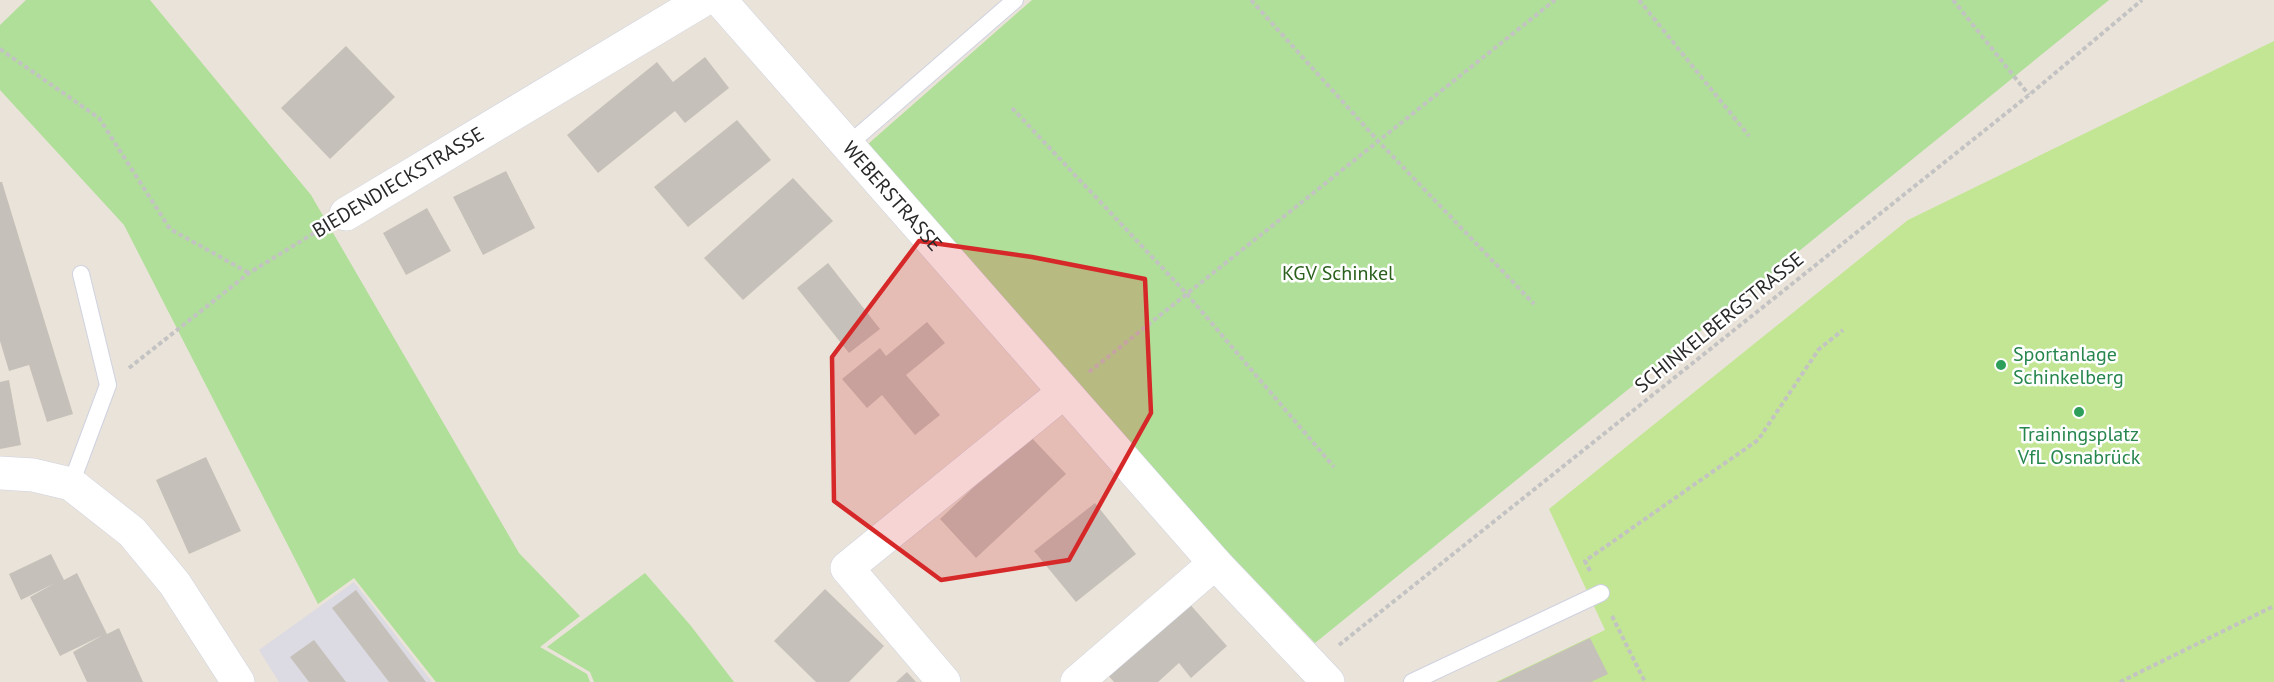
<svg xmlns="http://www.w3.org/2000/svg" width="2274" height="682" viewBox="0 0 2274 682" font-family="'PT Sans',sans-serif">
	<rect width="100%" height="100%" fill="#eae3d9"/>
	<path fill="#dcdae2" d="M 354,582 L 432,682 L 279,682 L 259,650 Z"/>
	<path fill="#afdf98" d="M 26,0 L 150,0 L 311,195 L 519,553 L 580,616 L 540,647 L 587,674 L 590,682 L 436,682 L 354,578 L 318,604 L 124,225 L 0,90 L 0,25 Z
		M 1032,0 L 2109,0 L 1315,643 L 851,159 Z
		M 645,573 L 691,626 L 734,682 L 594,682 L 590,672 L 547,647 Z"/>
	<path fill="#c2e693" d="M 2274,41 L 2274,682 L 1496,682 L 1605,630 L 1549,509 L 1908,220 Z"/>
	<path fill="#c5c0b9" d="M 346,46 L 395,97 L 330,159 L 281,108 Z
		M 705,57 L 729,88 L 685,123 L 675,111 L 598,173 L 567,135 L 657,62 L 673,82 Z
		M 737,120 L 771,160 L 688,227 L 654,187 Z
		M 506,171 L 535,228 L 483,255 L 453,197 Z
		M 793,178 L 833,221 L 743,300 L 704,258 Z
		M 0,182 L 2,182 L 73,414 L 47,422 L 29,365 L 9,371 L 0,341 Z
		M 427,208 L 451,251 L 406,275 L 383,233 Z
		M 828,263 L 880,329 L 849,353 L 797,288 Z
		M 927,322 L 945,343 L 906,375 L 940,415 L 915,435 L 882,395 L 867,408 L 842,379 L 880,348 L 886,356 Z
		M 9,380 L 21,445 L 0,449 L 0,382 Z
		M 1029,435 L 1066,474 L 976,558 L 940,519 Z
		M 206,457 L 241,531 L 189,554 L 156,480 Z
		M 1095,503 L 1136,554 L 1076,602 L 1034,551 Z
		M 51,554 L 64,580 L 77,573 L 107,634 L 119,628 L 143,682 L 87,682 L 73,652 L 103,635 L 60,656 L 30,597 L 55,583 L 21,600 L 9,574 Z
		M 825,589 L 884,646 L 849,682 L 816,682 L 774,641 Z
		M 356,590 L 426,682 L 389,682 L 332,608 Z
		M 1187,601 L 1227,646 L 1191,678 L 1179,663 L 1158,682 L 1114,682 L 1106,673 Z
		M 1590,638 L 1608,674 L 1591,682 L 1498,682 Z
		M 314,640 L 346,682 L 309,682 L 290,657 Z
		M 907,672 L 916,682 L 896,682 Z"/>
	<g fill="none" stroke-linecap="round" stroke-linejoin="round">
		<defs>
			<path id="lane" d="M 849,144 L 1015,0
				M 71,484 L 108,385 L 81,274
				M 1412,682 L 1601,593"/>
			<g id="street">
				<path id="s1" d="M 720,0 L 1215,563 L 1328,682"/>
				<path d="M 346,214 L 703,0"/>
				<path d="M 0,473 L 33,475 L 71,484 L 132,532 L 175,584 L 238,682"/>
				<path d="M 944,682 L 847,568 L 1064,392"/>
				<path d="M 1077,682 L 1215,563"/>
			</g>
		</defs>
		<use href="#lane" stroke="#cfd2e0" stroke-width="18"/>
		<use href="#street" stroke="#cfd2e0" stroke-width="34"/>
		<path stroke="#c3c3c3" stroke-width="4" stroke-dasharray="4.5 3" stroke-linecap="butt" d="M 1251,0 L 1379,142 L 1534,304
			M 1639,0 L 1749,136
			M 1953,0 L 2029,95
			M 0,49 L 99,118 L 170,229 L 249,273
			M 1012,108 L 1186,293 L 1334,467
			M 129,368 L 249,273 L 319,230
			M 1089,372 L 1555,0
			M 1590,571 L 1585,561 L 1758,440 L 1819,349 L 1843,330
			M 1612,616 L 1645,682
			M 1339,645 L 2029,95 L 2142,0
			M 2120,682 L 2274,606"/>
		<use href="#lane" stroke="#fff" stroke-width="16"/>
		<use href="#street" stroke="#fff" stroke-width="33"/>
	</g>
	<path fill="#d62828" fill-opacity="0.2" stroke="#d62828" stroke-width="4.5" stroke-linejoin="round" d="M 919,241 L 1032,257 L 1145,279 L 1151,413 L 1069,560 L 941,580 L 834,501 L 832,357 Z"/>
	<g fill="#2e9e5b" stroke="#fff" stroke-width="2">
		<circle cx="2001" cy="365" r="6"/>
		<circle cx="2079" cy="412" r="6"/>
	</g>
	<g text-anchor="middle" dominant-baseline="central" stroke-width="5" stroke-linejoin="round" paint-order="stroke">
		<g font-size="20" fill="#282828" stroke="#fff">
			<text transform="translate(398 182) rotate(-31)">BIEDENDIECKSTRASSE</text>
			<text stroke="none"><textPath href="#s1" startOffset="261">WEBERSTRASSE</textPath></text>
			<text transform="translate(1719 322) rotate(-39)">SCHINKELBERGSTRASSE</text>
		</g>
		<g font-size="20" fill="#2a601c" stroke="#fff">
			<text x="1338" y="273">KGV Schinkel</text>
		</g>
		<g font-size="20" fill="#27864d" stroke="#fff" text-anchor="start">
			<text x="2013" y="354">Sportanlage<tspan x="2013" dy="23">Schinkelberg</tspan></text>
			<text x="2079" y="434" text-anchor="middle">Trainingsplatz<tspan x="2079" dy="23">VfL Osnabrück</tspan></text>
		</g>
	</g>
</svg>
